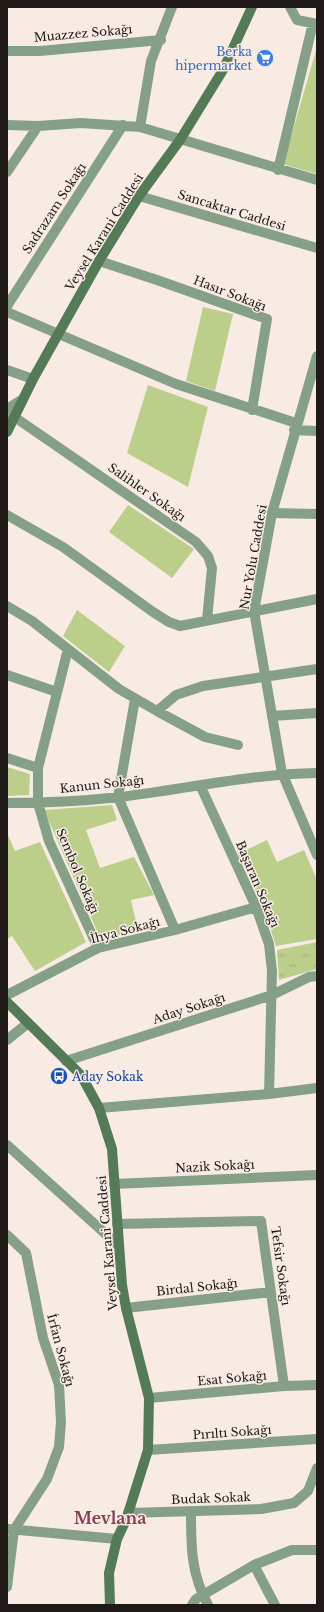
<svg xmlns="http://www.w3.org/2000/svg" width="324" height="1612" viewBox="0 0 324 1612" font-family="'Libre Baskerville',serif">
	<defs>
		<pattern id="park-tufts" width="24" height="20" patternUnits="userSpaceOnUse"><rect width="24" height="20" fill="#bbcf8b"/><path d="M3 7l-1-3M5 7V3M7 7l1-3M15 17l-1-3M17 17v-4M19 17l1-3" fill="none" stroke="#a0b177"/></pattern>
	</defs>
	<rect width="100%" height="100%" fill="#f7ebe4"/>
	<path fill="#bbcf8b" d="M 317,47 L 317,174 L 283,164 Z
		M 203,307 L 233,314 L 215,391 L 186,381 Z
		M 148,385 L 208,407 L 188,487 L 127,453 Z
		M 128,505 L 194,549 L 172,578 L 109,532 Z
		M 77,610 L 125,646 L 109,672 L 63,636 Z
		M 7,767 L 30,774 L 29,795 L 7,796 Z
		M 112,805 L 117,820 L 86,830 L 100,868 L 134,857 L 154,895 L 131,900 L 138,930 L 101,940 L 44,810 Z
		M 7,833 L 15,851 L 40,842 L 86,942 L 35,971 L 12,936 L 7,939 Z
		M 267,840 L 277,862 L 304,850 L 317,880 L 317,939 L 276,946 L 264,909 L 238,854 Z"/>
	<path fill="url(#park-tufts)" d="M 317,942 L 317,969 L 279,980 L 277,950 Z"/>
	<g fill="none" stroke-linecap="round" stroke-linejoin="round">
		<path stroke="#86a087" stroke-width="10" d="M 290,7 L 297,20 L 317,24
			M 7,51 L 40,51 L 161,40
			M 7,125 L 38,126 L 81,123 L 140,127 L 317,180
			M 140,127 L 151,61 L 172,7
			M 278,170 L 313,23
			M 7,172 L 38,126
			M 99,261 L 157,280 L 267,319 L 252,410
			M 7,306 L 123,125
			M 7,312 L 176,384 L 296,423
			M 7,370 L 33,379
			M 7,409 L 23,399
			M 13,416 L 196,542 L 208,556 L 212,568 L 207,620
			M 294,430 L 317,431
			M 272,513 L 317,514
			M 7,515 L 63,547 L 153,612 L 169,622 L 180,626 L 317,599
			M 7,606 L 32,621 L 119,689 L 157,711 L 176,695 L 203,686 L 317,669
			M 68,649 L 38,768 L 38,803 L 49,841 L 98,948
			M 7,675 L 57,692
			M 135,699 L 118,797 L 175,930
			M 157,711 L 205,737 L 238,745
			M 272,716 L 317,713
			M 7,758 L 38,768
			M 200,785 L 256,907 L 269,944 L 272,971 L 269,1094
			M 7,803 C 44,803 83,801 120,797 C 185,789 251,774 317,773
			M 7,995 L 98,948 L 175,930 L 256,907
			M 7,1040 L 28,1023
			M 66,1061 L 272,995 L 309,977 L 317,976
			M 99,1108 L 269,1094 L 317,1088
			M 7,1145 L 119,1246
			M 114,1184 L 317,1175
			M 117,1224 L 261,1221 L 284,1386
			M 7,1235 L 26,1253 L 43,1338 L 59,1385 L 61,1422 L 59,1447 L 47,1479 L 14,1530 L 7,1587
			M 126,1308 L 271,1292
			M 149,1398 L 284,1386 L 317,1385
			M 148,1450 L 317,1439
			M 191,1513 C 191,1547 191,1574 208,1605
			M 8,1529 L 117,1539
			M 254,1565 L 275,1605
			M 192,1605 L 196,1599 L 254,1565 L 292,1550 L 317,1550"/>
		<path stroke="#86a087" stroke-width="10" d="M 139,196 L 317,248
			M 317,356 L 272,513 L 254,611 L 282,773 L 317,855
			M 128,1513 L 261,1509 L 294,1503 L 308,1491 L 317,1468"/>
		<path stroke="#547a56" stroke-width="10" d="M 7,432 L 33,379 L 99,261 L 139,196 L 180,140 L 223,70 L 252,7
			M 7,1002 L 81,1075 L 99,1108 L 112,1149 L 122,1285 L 126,1308 L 149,1398 L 148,1450 L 126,1520 L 117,1539 L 109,1573 L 110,1605"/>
	</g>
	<defs>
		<symbol id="supermarket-disc" viewBox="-11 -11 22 22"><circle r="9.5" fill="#3f7fe0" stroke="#f7ebe4"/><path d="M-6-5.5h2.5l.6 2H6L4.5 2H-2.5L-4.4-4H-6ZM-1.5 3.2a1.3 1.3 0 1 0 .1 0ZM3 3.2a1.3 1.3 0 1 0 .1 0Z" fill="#fff"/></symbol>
		<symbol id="bus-disc" viewBox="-11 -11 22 22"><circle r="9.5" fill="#1a4fb4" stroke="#f7ebe4"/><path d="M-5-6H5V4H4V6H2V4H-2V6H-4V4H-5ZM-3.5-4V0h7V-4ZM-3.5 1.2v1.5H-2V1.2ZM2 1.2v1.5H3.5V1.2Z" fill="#fff"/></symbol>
	</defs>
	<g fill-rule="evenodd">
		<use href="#supermarket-disc" x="255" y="48" width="20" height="20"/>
		<use href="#bus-disc" x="49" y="1066" width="20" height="20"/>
	</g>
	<g text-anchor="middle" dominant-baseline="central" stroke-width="3" stroke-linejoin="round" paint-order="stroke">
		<g font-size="12" fill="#1e1917" stroke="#f7ebe4">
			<text transform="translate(83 33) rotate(-5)">Muazzez Sokağı</text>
			<text transform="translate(54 208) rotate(-57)">Sadrazam Sokağı</text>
			<text transform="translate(232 210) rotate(17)">Sancaktar Caddesi</text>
			<text transform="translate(104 232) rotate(-58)">Veysel Karani Caddesi</text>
			<text transform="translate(230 293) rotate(21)">Hasır Sokağı</text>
			<text transform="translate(147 492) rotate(35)">Salihler Sokağı</text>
			<text transform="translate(253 557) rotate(-80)">Nur Yolu Caddesi</text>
			<text transform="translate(102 784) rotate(-6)">Kanun Sokağı</text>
			<text transform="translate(78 871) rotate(67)">Sembol Sokağı</text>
			<text transform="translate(258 884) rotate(67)">Başaran Sokağı</text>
			<text transform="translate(125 930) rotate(-15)">İhya Sokağı</text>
			<text transform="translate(189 1008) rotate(-18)">Aday Sokağı</text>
			<text transform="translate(215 1166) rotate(-3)">Nazik Sokağı</text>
			<text transform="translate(107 1243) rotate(-95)">Veysel Karani Caddesi</text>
			<text transform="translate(281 1266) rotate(82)">Tefsir Sokağı</text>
			<text transform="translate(197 1287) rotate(-6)">Birdal Sokağı</text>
			<text transform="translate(61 1350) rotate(75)">İrfan Sokağı</text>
			<text transform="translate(232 1378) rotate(-5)">Esat Sokağı</text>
			<text transform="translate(232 1432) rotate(-4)">Pırıltı Sokağı</text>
			<text transform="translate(211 1498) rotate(-2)">Budak Sokak</text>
		</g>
		<g font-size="12" fill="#366cbe" stroke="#f7ebe4" text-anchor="end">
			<text x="252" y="51">Berka<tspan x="252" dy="14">hipermarket</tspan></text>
		</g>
		<g font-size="12" fill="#164399" stroke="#f7ebe4" text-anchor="start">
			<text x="72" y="1076">Aday Sokak</text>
		</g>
		<g font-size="16" font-weight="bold" fill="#833d54" stroke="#f7ebe4">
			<text x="110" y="1518">Mevlana</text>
		</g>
	</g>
	<rect width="324" height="1612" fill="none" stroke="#1e1917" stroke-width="16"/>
</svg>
